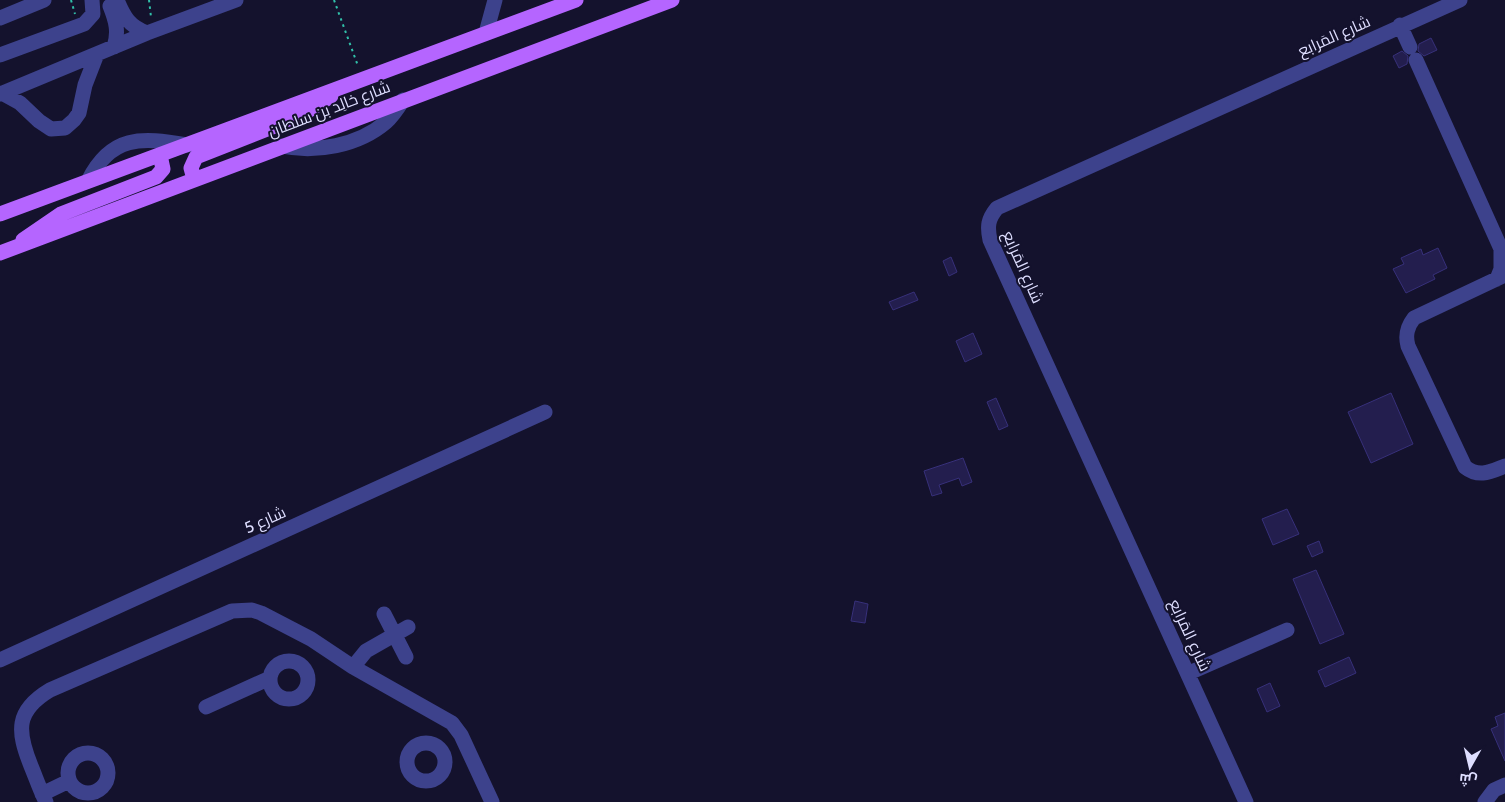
<svg xmlns="http://www.w3.org/2000/svg" width="1505" height="802" viewBox="0 0 1505 802" font-family="Cabin,Cairo,sans-serif">
	<rect width="100%" height="100%" fill="#14122d"/>
	<path fill="#231e4e" stroke="#37307a" d="M 1431,38 L 1437,50 L 1424,56 L 1418,51 L 1419,44 Z
		M 1402,51 L 1408,56 L 1407,64 L 1399,68 L 1393,56 Z
		M 1438,248 L 1447,268 L 1433,275 L 1435,279 L 1406,293 L 1393,269 L 1404,264 L 1401,258 L 1421,249 L 1423,255 Z
		M 951,257 L 957,272 L 949,276 L 943,261 Z
		M 914,292 L 918,300 L 893,310 L 889,302 Z
		M 973,333 L 982,354 L 965,362 L 956,341 Z
		M 1391,393 L 1413,444 L 1371,463 L 1348,412 Z
		M 996,398 L 1008,426 L 999,430 L 987,402 Z
		M 963,458 L 972,482 L 962,486 L 959,478 L 939,485 L 942,493 L 932,496 L 924,471 Z
		M 1287,509 L 1299,534 L 1273,545 L 1262,519 Z
		M 1319,541 L 1323,552 L 1312,557 L 1307,546 Z
		M 1316,570 L 1344,634 L 1320,644 L 1293,579 Z
		M 855,601 L 868,604 L 865,623 L 851,621 Z
		M 1349,657 L 1356,673 L 1325,687 L 1318,671 Z
		M 1270,683 L 1280,706 L 1267,712 L 1257,689 Z
		M 1505,713 L 1505,761 L 1491,729 L 1498,726 L 1495,717 Z"/>
	<g fill="none" stroke-linecap="round" stroke-linejoin="round">
		<path stroke="#31c0a9" stroke-width="2" stroke-dasharray="2.5 4" stroke-linecap="butt" d="M 71,0 L 75,14
			M 149,0 L 151,17
			M 334,0 L 358,66"/>
		<path stroke="#3d428c" stroke-width="15" d="M 117,0 C 124,17 129,26 147,33 L 236,0
			M 110,6 C 116,21 119,32 114,47
			M 0,18 L 44,0
			M 1400,25 L 1410,47
			M 486,33 L 495,0
			M 0,55 L 84,24 L 93,14 L 92,0
			M 1416,60 L 1501,249 L 1501,269 L 1497,279
			M 2,93 L 20,103 L 39,121 L 51,129 L 65,128 L 74,120 L 79,113 L 85,85 L 97,54
			M 0,94 L 147,33
			M 281,146 C 316,153 358,146 386,122 C 393,116 398,108 403,100
			M 88,181 C 111,135 141,137 187,145
			M 1505,275 L 1414,318 C 1407,327 1405,335 1408,346 L 1465,467 C 1479,478 1490,472 1505,466
			M 384,614 L 406,657
			M 0,660 L 545,412
			M270 680a19 19 0 1 1 38 0a19 19 0 1 1-38 0Z
			M 353,667 L 366,651 L 408,627
			M 1189,673 L 1287,630
			M 206,707 L 270,678
			M407 762a19 19 0 1 1 38 0a19 19 0 1 1-38 0Z
			M68 773a20 20 0 1 1 40 0a20 20 0 1 1-40 0Z
			M 42,794 L 69,781
			M 46,802 C 40,790 36,778 31,766 C 17,731 15,711 50,690 L 232,611 L 252,610 L 261,613 L 311,639 L 353,667 L 452,723 L 461,735 L 492,802
			M 1246,802 L 990,240 C 987,226 988,219 997,208 L 1460,0
			M 1485,802 L 1494,790 L 1505,785"/>
		<path stroke="#b565ff" stroke-width="15" d="M 194,179 L 191,168 L 196,157 L 300,116 L 331,96
			M 0,214 L 576,0
			M 23,240 L 61,214 L 156,177 L 163,169 L 160,155
			M 0,253 L 672,0"/>
	</g>
	<g text-anchor="middle" dominant-baseline="central" stroke-width="4" stroke-linejoin="round" paint-order="stroke">
		<g font-size="16" fill="#dedeff" stroke="#14122d">
			<text transform="translate(1334 36) rotate(-24)">شارع المَرابع</text>
			<text transform="translate(329 109) rotate(-21)">شارع خالِد بن سلطان</text>
			<text transform="translate(1023 267) rotate(66)">شارع المَرابع</text>
			<text transform="translate(265 520) rotate(-24)">شارع 5</text>
			<text transform="translate(1190 635) rotate(65)">شارع المَرابع</text>
		</g>
	</g>
	<g transform="translate(1470 767) rotate(188)" stroke="#14122d" stroke-width="4" paint-order="stroke">
	<path d="M0-4L9 19L0 12L-9 19Z" fill="#dedeff"/>
	<text y="-8" font-size="14" font-weight="bold" text-anchor="middle" fill="#dedeff">ش</text>
	</g>
</svg>
